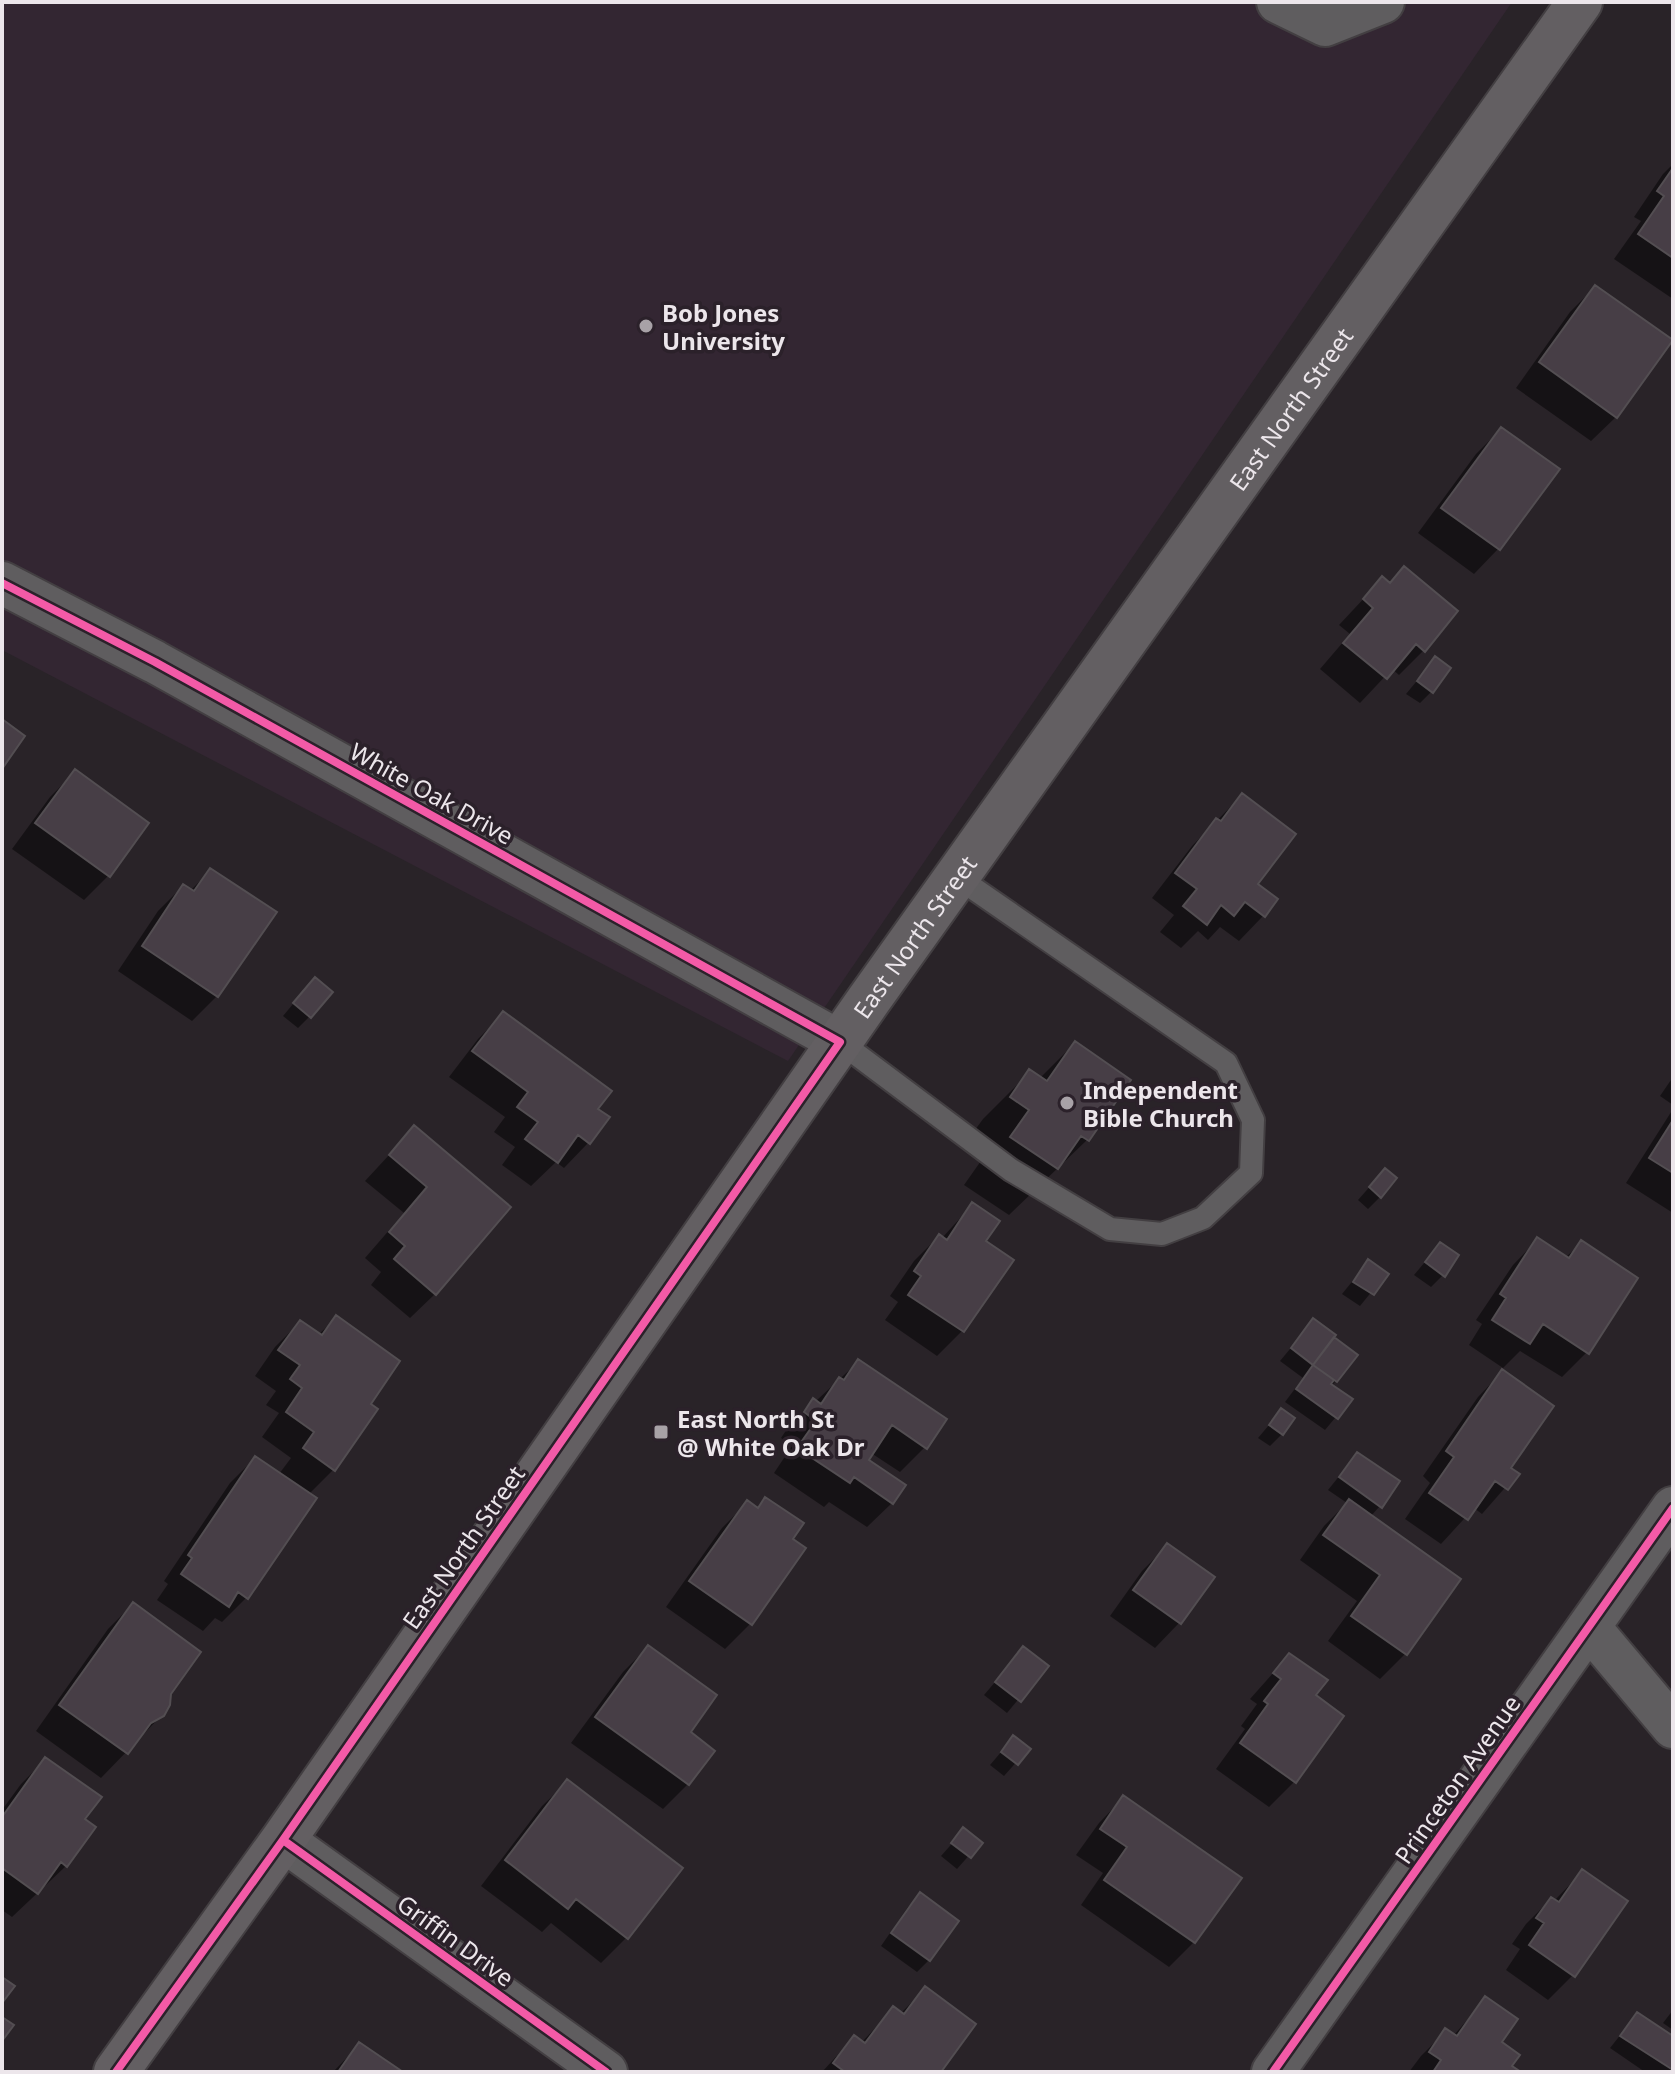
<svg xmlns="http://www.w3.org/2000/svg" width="1675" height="2074" viewBox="0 0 1675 2074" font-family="'Noto Sans',sans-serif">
	<rect width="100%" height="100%" fill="#292328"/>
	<path fill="#332632" d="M 2,2 L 1512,2 L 788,1061 L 2,650 Z"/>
	<path fill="#0007" d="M 1673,164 L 1673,299 L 1614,259 L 1641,221 L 1634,217 L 1663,174 Z
		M 1595,287 L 1616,417 L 1591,441 L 1516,388 L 1570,312 Z
		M 1501,429 L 1557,470 L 1498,549 L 1474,574 L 1418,533 L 1476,454 Z
		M 1404,569 L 1424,650 L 1399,675 L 1392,669 L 1360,703 L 1320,669 L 1350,634 L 1339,625 L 1382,579 L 1388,584 Z
		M 1435,659 L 1432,691 L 1420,703 L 1406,694 Z
		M 75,772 L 108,876 L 84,900 L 12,849 L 50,797 Z
		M 1242,795 L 1255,884 L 1263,916 L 1239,941 L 1220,927 L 1208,940 L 1198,931 L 1181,948 L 1160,932 L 1174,915 L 1152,898 L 1192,846 Z
		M 211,870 L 217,996 L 192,1021 L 118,971 L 158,911 L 183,886 L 190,891 Z
		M 303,992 L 310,1016 L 298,1028 L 283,1016 Z
		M 503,1014 L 595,1109 L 607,1118 L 588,1143 L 564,1168 L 556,1162 L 531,1186 L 502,1165 L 515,1147 L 494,1132 L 505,1117 L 449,1077 L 478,1039 Z
		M 1075,1043 L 1087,1140 L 1009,1215 L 964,1185 L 983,1158 L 964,1145 L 983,1119 L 1030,1072 L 1040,1078 Z
		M 1673,1077 L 1673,1105 L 1660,1096 Z
		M 1673,1109 L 1673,1213 L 1626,1183 Z
		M 414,1128 L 508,1208 L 435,1294 L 410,1318 L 371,1285 L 381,1272 L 365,1258 L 404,1213 L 365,1181 Z
		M 1373,1183 L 1380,1197 L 1368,1209 L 1358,1200 Z
		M 972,1205 L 983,1242 L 1011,1260 L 962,1331 L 937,1356 L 885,1320 L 898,1302 L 890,1296 L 914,1261 L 939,1236 L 942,1238 Z
		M 1537,1240 L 1565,1258 L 1581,1243 L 1587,1352 L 1562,1377 L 1520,1351 L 1503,1368 L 1469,1345 L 1482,1324 L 1476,1320 L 1513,1265 Z
		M 1440,1244 L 1443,1275 L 1431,1287 L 1414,1275 Z
		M 1368,1262 L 1386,1274 L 1360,1306 L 1342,1294 Z
		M 336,1318 L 368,1404 L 333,1470 L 309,1494 L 247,1597 L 222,1622 L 215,1618 L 203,1631 L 157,1600 L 168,1584 L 164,1581 L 230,1483 L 255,1458 L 279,1474 L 291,1458 L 262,1437 L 279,1413 L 266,1405 L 276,1391 L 255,1376 L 275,1347 L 300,1322 L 318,1335 Z
		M 1314,1320 L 1336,1381 L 1331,1386 L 1350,1400 L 1325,1430 L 1285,1402 L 1303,1378 L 1280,1361 Z
		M 858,1362 L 925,1447 L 900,1472 L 871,1453 L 866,1460 L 892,1503 L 867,1527 L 829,1502 L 824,1507 L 774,1473 L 792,1446 L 781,1438 L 789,1426 Z
		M 1502,1372 L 1508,1468 L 1517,1474 L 1482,1514 L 1474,1508 L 1441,1544 L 1405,1519 L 1430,1483 L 1423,1476 L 1478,1397 Z
		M 1281,1411 L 1282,1434 L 1270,1446 L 1258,1438 Z
		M 1357,1454 L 1380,1506 L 1370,1517 L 1458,1580 L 1405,1654 L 1380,1679 L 1328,1641 L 1357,1601 L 1300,1560 L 1324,1526 L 1347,1503 L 1328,1490 Z
		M 766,1499 L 790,1540 L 804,1549 L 750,1624 L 725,1649 L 666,1607 L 722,1528 L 747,1503 L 756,1509 Z
		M 1167,1546 L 1179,1623 L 1155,1648 L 1110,1616 L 1142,1571 Z
		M 133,1604 L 169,1693 L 162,1715 L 101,1778 L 36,1731 L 108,1629 Z
		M 648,1647 L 688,1733 L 712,1751 L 688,1784 L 663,1809 L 571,1743 L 623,1672 Z
		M 1023,1649 L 1046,1666 L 1007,1713 L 984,1695 Z
		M 1289,1655 L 1313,1696 L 1342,1716 L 1294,1782 L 1269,1807 L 1216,1769 L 1245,1729 L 1241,1726 L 1257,1704 L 1250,1699 Z
		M 1013,1738 L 1028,1749 L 1004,1776 L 990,1765 Z
		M 46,1759 L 83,1820 L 66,1866 L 12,1917 L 2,1910 L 2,1810 L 21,1784 Z
		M 567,1782 L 680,1868 L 626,1938 L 601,1963 L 551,1923 L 542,1932 L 481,1886 L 542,1806 Z
		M 1123,1798 L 1194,1942 L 1169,1967 L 1081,1905 L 1103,1873 L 1076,1855 L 1099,1823 Z
		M 964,1830 L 980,1843 L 957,1869 L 941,1856 Z
		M 1582,1872 L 1573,1975 L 1548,2000 L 1506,1970 L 1520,1949 L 1512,1944 L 1526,1924 L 1551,1899 L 1554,1901 Z
		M 921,1895 L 956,1921 L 929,1960 L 917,1972 L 881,1946 L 908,1907 Z
		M 925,1989 L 939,2072 L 822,2072 L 854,2037 L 861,2043 L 893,2009 L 900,2014 Z
		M 1486,1999 L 1509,2067 L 1517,2072 L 1409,2072 L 1421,2056 L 1446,2031 L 1453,2036 Z
		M 1673,2010 L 1673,2030 L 1663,2023 Z
		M 1637,2014 L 1673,2038 L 1673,2072 L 1645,2072 L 1610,2048 Z
		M 360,2044 L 399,2072 L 333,2072 Z"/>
	<path fill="#473e46" stroke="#534e52" stroke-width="2" d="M 1673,168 L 1673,258 L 1638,234 L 1664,196 L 1657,191 Z
		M 1595,285 L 1673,340 L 1617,418 L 1539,362 Z
		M 1501,427 L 1560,469 L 1500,550 L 1441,508 Z
		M 1404,566 L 1458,611 L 1425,652 L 1416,644 L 1387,679 L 1343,643 L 1373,608 L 1363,599 L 1382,576 L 1390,583 Z
		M 1435,656 L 1451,668 L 1433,693 L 1417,681 Z
		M 2,719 L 25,736 L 2,769 Z
		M 75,769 L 149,823 L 110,877 L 35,823 Z
		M 1242,793 L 1296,834 L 1258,884 L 1278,899 L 1265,917 L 1245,902 L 1234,916 L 1221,905 L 1207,925 L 1183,906 L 1197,889 L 1175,873 L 1216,818 L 1221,821 Z
		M 210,868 L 277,912 L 218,997 L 142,946 L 183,884 L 194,891 Z
		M 315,977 L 333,992 L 311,1018 L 293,1003 Z
		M 503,1011 L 612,1091 L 598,1109 L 610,1117 L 590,1144 L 578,1135 L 558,1163 L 525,1139 L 538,1122 L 517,1107 L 528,1092 L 472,1051 Z
		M 1075,1041 L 1131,1080 L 1089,1141 L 1081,1136 L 1058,1169 L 1010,1137 L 1029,1110 L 1010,1097 L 1029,1069 L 1047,1081 Z
		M 1673,1120 L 1673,1173 L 1649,1158 Z
		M 414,1125 L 511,1207 L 436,1295 L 394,1259 L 405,1246 L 389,1232 L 427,1187 L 389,1155 Z
		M 1385,1168 L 1397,1178 L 1381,1198 L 1369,1187 Z
		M 972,1202 L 1000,1221 L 986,1241 L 1014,1260 L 964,1332 L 908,1295 L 921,1276 L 914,1271 L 939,1234 L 947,1240 Z
		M 1537,1237 L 1569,1258 L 1581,1240 L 1638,1278 L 1589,1354 L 1543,1324 L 1530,1344 L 1492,1320 L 1506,1298 L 1500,1294 Z
		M 1440,1242 L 1459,1255 L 1445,1277 L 1425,1262 Z
		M 1368,1259 L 1389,1274 L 1374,1295 L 1353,1282 Z
		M 336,1315 L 400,1361 L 371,1404 L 378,1409 L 335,1471 L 303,1448 L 314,1432 L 286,1412 L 302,1388 L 290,1379 L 300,1365 L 278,1350 L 300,1320 L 322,1335 Z
		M 1313,1318 L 1336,1335 L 1313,1365 L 1291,1348 Z
		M 1334,1337 L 1358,1355 L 1337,1382 L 1313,1365 Z
		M 858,1359 L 947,1419 L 927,1449 L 892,1425 L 869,1460 L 906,1485 L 893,1504 L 854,1477 L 850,1483 L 797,1448 L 816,1421 L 804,1412 L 813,1398 L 821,1404 L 839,1377 L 844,1380 Z
		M 1313,1365 L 1334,1380 L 1331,1384 L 1353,1399 L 1338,1419 L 1296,1389 Z
		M 1502,1369 L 1554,1406 L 1511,1468 L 1520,1474 L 1508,1490 L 1495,1481 L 1468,1520 L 1429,1493 L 1454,1457 L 1446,1451 Z
		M 1281,1408 L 1295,1418 L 1283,1435 L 1269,1425 Z
		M 1357,1452 L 1400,1481 L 1382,1508 L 1339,1477 Z
		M 255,1456 L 317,1498 L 248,1599 L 238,1592 L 229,1607 L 181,1574 L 192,1558 L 188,1555 Z
		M 765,1497 L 804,1523 L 793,1539 L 806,1548 L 752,1625 L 689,1581 L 747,1500 L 758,1508 Z
		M 1349,1499 L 1461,1579 L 1407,1655 L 1351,1616 L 1380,1575 L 1323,1535 Z
		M 1167,1543 L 1215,1577 L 1181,1624 L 1133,1590 Z
		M 133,1602 L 201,1652 L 171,1694 L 170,1705 L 164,1716 L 151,1723 L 128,1754 L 59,1705 Z
		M 648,1645 L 717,1695 L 691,1732 L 715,1751 L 689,1785 L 595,1717 Z
		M 1023,1646 L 1049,1666 L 1021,1702 L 995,1682 Z
		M 1289,1653 L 1328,1680 L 1316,1695 L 1344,1716 L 1296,1783 L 1240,1743 L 1268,1704 L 1264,1701 L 1281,1679 L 1273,1673 Z
		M 1013,1735 L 1031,1749 L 1018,1765 L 1001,1752 Z
		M 45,1757 L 102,1797 L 85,1819 L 96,1827 L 67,1867 L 61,1862 L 38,1894 L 2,1868 L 2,1817 Z
		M 567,1779 L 683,1868 L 628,1939 L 576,1899 L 568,1909 L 505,1860 Z
		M 1123,1795 L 1242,1878 L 1195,1943 L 1104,1880 L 1127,1847 L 1100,1829 Z
		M 963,1827 L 983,1843 L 971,1858 L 951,1843 Z
		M 1582,1869 L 1628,1901 L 1575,1977 L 1529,1945 L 1544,1923 L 1536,1918 L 1551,1897 L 1559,1902 Z
		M 920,1892 L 959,1921 L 930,1961 L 891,1933 Z
		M 2,1977 L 15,1986 L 2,2003 Z
		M 925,1986 L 976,2024 L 941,2072 L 845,2072 L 833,2063 L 854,2035 L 865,2043 L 893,2006 L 904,2014 Z
		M 1485,1996 L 1518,2019 L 1502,2042 L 1520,2055 L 1512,2066 L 1521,2072 L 1433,2072 L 1441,2060 L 1429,2052 L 1445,2028 L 1457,2036 Z
		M 1637,2012 L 1673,2036 L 1673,2070 L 1620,2036 Z
		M 2,2017 L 14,2025 L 2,2041 Z
		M 359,2042 L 403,2072 L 338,2072 Z"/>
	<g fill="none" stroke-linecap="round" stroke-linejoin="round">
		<defs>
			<path id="lane" d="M 840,1042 L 1011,1170 L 1110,1229 L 1162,1234 L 1203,1218 L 1251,1173 L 1253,1120 L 1226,1063 L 957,877"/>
			<path id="street" d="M 1278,2 L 1325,25 L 1383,2
				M 2,583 L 155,662 L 840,1042
				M 1589,1627 L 1673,1727
				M 283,1840 L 606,2072
				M 1273,2072 L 1673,1508"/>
			<g id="secondary">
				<path id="s1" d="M 116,2072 L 283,1840 L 868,1001 L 1580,2"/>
			</g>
		</defs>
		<use href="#lane" stroke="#433f42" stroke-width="26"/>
		<use href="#street" stroke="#433f42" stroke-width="46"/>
		<use href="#secondary" stroke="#433f42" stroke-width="48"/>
		<use href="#lane" stroke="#5f5d5f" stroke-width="22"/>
		<use href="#street" stroke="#5f5d5f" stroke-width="42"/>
		<use href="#secondary" stroke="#635f62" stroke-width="44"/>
		<defs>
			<path id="cycleway" d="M 2,583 L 155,662 L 840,1042 L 283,1840 L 116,2072
				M 283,1840 L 606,2072
				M 1273,2072 L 1673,1508"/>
		</defs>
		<use href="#cycleway" stroke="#2b212a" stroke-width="13"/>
		<use href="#cycleway" stroke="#f35aa7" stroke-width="8"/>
	</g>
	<g fill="#a8a2a7" stroke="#2b212a" stroke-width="3">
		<circle cx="646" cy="326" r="8"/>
		<circle cx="1067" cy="1103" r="8"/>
		<rect x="653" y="1424" width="16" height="16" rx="4"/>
	</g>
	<g text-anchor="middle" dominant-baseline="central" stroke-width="7" stroke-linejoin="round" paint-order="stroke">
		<g font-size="24" font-weight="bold" fill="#ece6eb" stroke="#2b212a" text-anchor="start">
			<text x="662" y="312">Bob Jones<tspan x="662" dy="28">University</tspan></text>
			<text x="1083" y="1089">Independent<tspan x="1083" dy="28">Bible Church</tspan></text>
			<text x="677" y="1418">East North St<tspan x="677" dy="28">@ White Oak Dr</tspan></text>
		</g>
		<g font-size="24" fill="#ece6eb" stroke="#2b212a">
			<text stroke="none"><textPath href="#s1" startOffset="2036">East North Street</textPath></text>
			<text transform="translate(432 793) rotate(29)">White Oak Drive</text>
			<text stroke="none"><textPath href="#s1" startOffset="1388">East North Street</textPath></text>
			<text transform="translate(463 1547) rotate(-55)">East North Street</text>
			<text transform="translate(1457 1779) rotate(-55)">Princeton Avenue</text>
			<text transform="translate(456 1940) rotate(36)">Griffin Drive</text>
		</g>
	</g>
	<rect width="1675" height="2074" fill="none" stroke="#ece6eb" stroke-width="8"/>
</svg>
